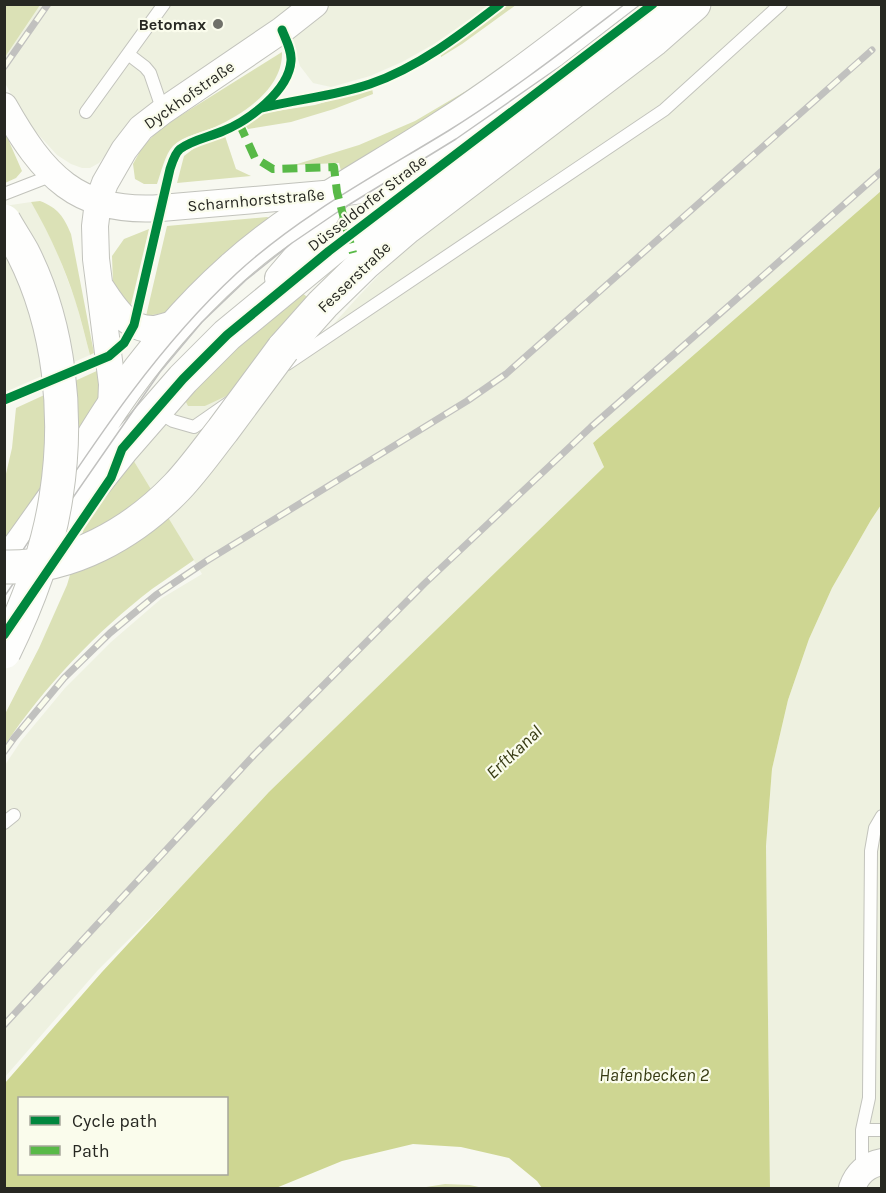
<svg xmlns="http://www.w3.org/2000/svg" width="886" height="1193" viewBox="0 0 886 1193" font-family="Karla,sans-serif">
	<rect width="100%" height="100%" fill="#f7f8f0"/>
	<path fill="#eef1e0" d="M 5,5 L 491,5 L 434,44 L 402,62 L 370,76 L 331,87 L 313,83 L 300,66 L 285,17 L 135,120 L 99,163 L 90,168 L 82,168 L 71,164 L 57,155 L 26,121 L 5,83 Z
		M 709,5 L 881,5 L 881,191 L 593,443 L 604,467 L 98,970 L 5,1077 L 5,765 L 21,741 L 65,688 L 111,642 L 162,598 L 202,574 L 132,458 L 183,396 L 205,406 L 328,330 L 357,298 L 397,256 Z
		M 31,202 L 41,218 L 59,257 L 76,302 L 90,355 L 5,392 L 5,207 L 11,205 Z
		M 881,505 L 881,1188 L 770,1188 L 766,846 L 772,769 L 788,700 L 809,639 L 832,588 L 871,520 Z"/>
	<path fill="#dbe1b6" d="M 5,4 L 40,5 L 5,57 L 4,5 Z
		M 508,5 L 516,5 L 462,44 L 441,57 L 440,53 L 462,39 Z
		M 282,52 C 283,88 245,113 215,127 C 202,133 184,135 173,146 C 165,154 161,173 157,184 L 144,184 L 135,179 L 133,164 L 143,146 L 155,134 L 175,119 Z
		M 520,59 L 472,92 L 341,171 L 339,163 L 294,165 L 359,145 L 415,121 Z
		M 372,88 L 373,94 L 334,109 L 291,122 L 248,129 L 245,125 L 264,113 L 315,105 Z
		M 4,130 L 22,171 L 16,178 L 5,183 Z
		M 225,136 L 236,169 L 251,176 L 177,183 L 184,156 L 197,146 Z
		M 40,201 C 58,208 64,217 71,234 L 94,353 L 90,355 C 85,337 81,318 75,300 C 64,266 49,233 31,202 Z
		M 267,217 L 270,218 L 174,308 L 164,313 L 146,316 L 167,226 Z
		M 149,229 L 130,309 L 113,284 L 112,256 L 124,239 Z
		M 301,292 L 311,300 L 237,391 L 205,406 L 188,406 L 183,396 L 208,372 Z
		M 101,369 L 101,390 L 93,414 L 5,548 L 5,478 L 12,448 L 16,408 Z
		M 132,458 L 194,560 C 180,570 166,579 152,589 C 97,631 44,687 5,745 L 5,714 L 39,648 L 67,585 L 87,518 Z
		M 445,1184 L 470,1185 L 483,1188 L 420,1188 Z"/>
	<path fill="#ced692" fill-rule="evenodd" d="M 881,191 L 881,505 L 871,520 L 832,588 L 809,639 L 788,700 L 772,769 L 766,846 L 770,1188 L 542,1188 L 537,1181 L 509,1158 L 461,1147 L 413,1144 L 342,1161 L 276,1188 L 5,1188 L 5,1083 L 102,972 L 269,792 L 604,467 L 593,443 ZM 20,1098 L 226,1098 L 226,1174 L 20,1174 Z"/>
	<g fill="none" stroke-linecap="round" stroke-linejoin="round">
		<defs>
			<path id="lane" d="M 128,54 L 145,67 L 150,73 L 163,111
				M 86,112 L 164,4
				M 4,194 L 53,175
				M 287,364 L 664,110 L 781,4
				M 156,411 L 173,421 L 194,427 L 230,402
				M 4,823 L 14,815
				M 862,1130 L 882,1130
				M 862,1171 L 862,1130 L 869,1098 L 871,851 L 875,828 L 882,816"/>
			<path id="street" d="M 4,106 C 43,175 77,214 161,208 L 347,192 L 376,188 L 422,175
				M 278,278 L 313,237 L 335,199 L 337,193
				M 100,286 C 113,306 127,330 154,329 C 161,328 170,325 177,323
				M 111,409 L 112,384 L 96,259 L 95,226 L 98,202 L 105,183 L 124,150 L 141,128 L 163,111 L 282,30 L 315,4
				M 852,1188 C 857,1174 866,1165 882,1162"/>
			<path id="secondary" d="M 4,568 C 25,539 45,511 65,482 C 81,458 95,433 111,409 C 146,358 186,310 232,269 C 295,212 373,173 443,127 C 502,90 557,46 613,4
				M 4,609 L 74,509 L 122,449 L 183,379 L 227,335 L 329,251 L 653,4"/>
			<path id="primary" d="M 283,349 L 323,304 L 365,263 L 407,227 L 653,40 L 694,4"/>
		</defs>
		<use href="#lane" stroke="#c2c3bc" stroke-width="14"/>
		<use href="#street" stroke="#c2c3bc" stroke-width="28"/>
		<use href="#secondary" stroke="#c2c3bc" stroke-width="35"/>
		<use href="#primary" stroke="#c2c3bc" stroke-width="35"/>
		<use href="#lane" stroke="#fefefd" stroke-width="12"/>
		<use href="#street" stroke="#fefefd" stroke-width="26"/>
		<use href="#secondary" stroke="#fefefd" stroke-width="33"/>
		<use href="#primary" stroke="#fefefd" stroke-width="33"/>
		<path stroke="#c1c1bf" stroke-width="1.5" d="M 4,578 C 76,472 143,360 237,273 C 300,215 376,175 448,131 C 509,93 567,48 625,4
			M 4,597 L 160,372 L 202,322 L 246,280 L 292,243 L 342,209 L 456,139 L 562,65 L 641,4"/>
		<defs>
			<path id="rail" d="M 4,67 L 48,4
				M 4,752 L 14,738 L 64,678 L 110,633 L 156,595 L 208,560 L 467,401 L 506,374 L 872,50
				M 4,1025 L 254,755 L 424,584 L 591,427 L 882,171"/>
		</defs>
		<use href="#rail" stroke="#c1c1bf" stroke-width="7"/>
		<use href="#rail" stroke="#fafcec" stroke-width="4.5" stroke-dasharray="14" stroke-linecap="butt"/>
		<defs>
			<path id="secondary-bridge" d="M 4,221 C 10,232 17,242 23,253 C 60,326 69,416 56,497 C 48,551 28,603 4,652"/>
			<path id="primary-bridge" d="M 4,567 C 70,569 133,533 177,487 C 194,469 208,449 223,430 C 243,403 263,376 283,349"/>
		</defs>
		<use href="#secondary-bridge" stroke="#c2c3bc" stroke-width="35" stroke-linecap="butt"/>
		<use href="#primary-bridge" stroke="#c2c3bc" stroke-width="35" stroke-linecap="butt"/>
		<use href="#secondary-bridge" stroke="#fefefd" stroke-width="33"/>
		<use href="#primary-bridge" stroke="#fefefd" stroke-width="33"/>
		<path stroke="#58b947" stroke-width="8" stroke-dasharray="15 8" stroke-linecap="butt" d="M 239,123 L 255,158 L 273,169 L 334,167 L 337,192 L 353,253"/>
		<defs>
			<path id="cycleway" d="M 262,108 C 298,99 335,96 370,84 C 419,67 460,35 500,4
				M 4,400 L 109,356 L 124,343 L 134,325 L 170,169 C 172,163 175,153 180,149 C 192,140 209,137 223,131 C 248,121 289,91 291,61 C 292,51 286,40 282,30
				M 4,635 L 111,478 L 122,449 L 183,379 L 227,335 L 329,251 L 653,4"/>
		</defs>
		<use href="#cycleway" stroke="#fafcec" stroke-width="13"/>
		<use href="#cycleway" stroke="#00873e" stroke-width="9"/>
	</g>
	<circle fill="#70716a" stroke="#fafcec" stroke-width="2" cx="218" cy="24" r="6"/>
	<g text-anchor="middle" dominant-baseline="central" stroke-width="4.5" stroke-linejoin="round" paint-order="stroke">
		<g font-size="16" font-weight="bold" fill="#272822" stroke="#fafcec" text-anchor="end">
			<text x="206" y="24">Betomax</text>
		</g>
		<g font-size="16" fill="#272822" stroke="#fafcec">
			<text transform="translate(189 95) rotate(-35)">Dyckhofstraße</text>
			<text transform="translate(256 200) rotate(-5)">Scharnhorststraße</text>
			<text transform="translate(367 203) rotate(-38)">Düsseldorfer Straße</text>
			<text transform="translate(354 277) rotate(-44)">Fesserstraße</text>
		</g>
		<g font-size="18" font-style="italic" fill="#373b13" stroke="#fafcec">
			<text transform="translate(514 752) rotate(-43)">Erftkanal</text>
			<text x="654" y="1075">Hafenbecken 2</text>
		</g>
	</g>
	<rect width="886" height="1193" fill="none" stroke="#272822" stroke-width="12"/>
	<rect x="18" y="1097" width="210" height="78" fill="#fafcec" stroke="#a6a79b" stroke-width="1.5"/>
	<rect x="30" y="1116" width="30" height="9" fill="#00873e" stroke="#a6a79b" stroke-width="1.5"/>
	<text x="72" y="1127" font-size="18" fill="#272822">Cycle path</text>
	<rect x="30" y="1146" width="30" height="9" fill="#58b947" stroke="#a6a79b" stroke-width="1.5"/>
	<text x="72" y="1157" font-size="18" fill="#272822">Path</text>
</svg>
